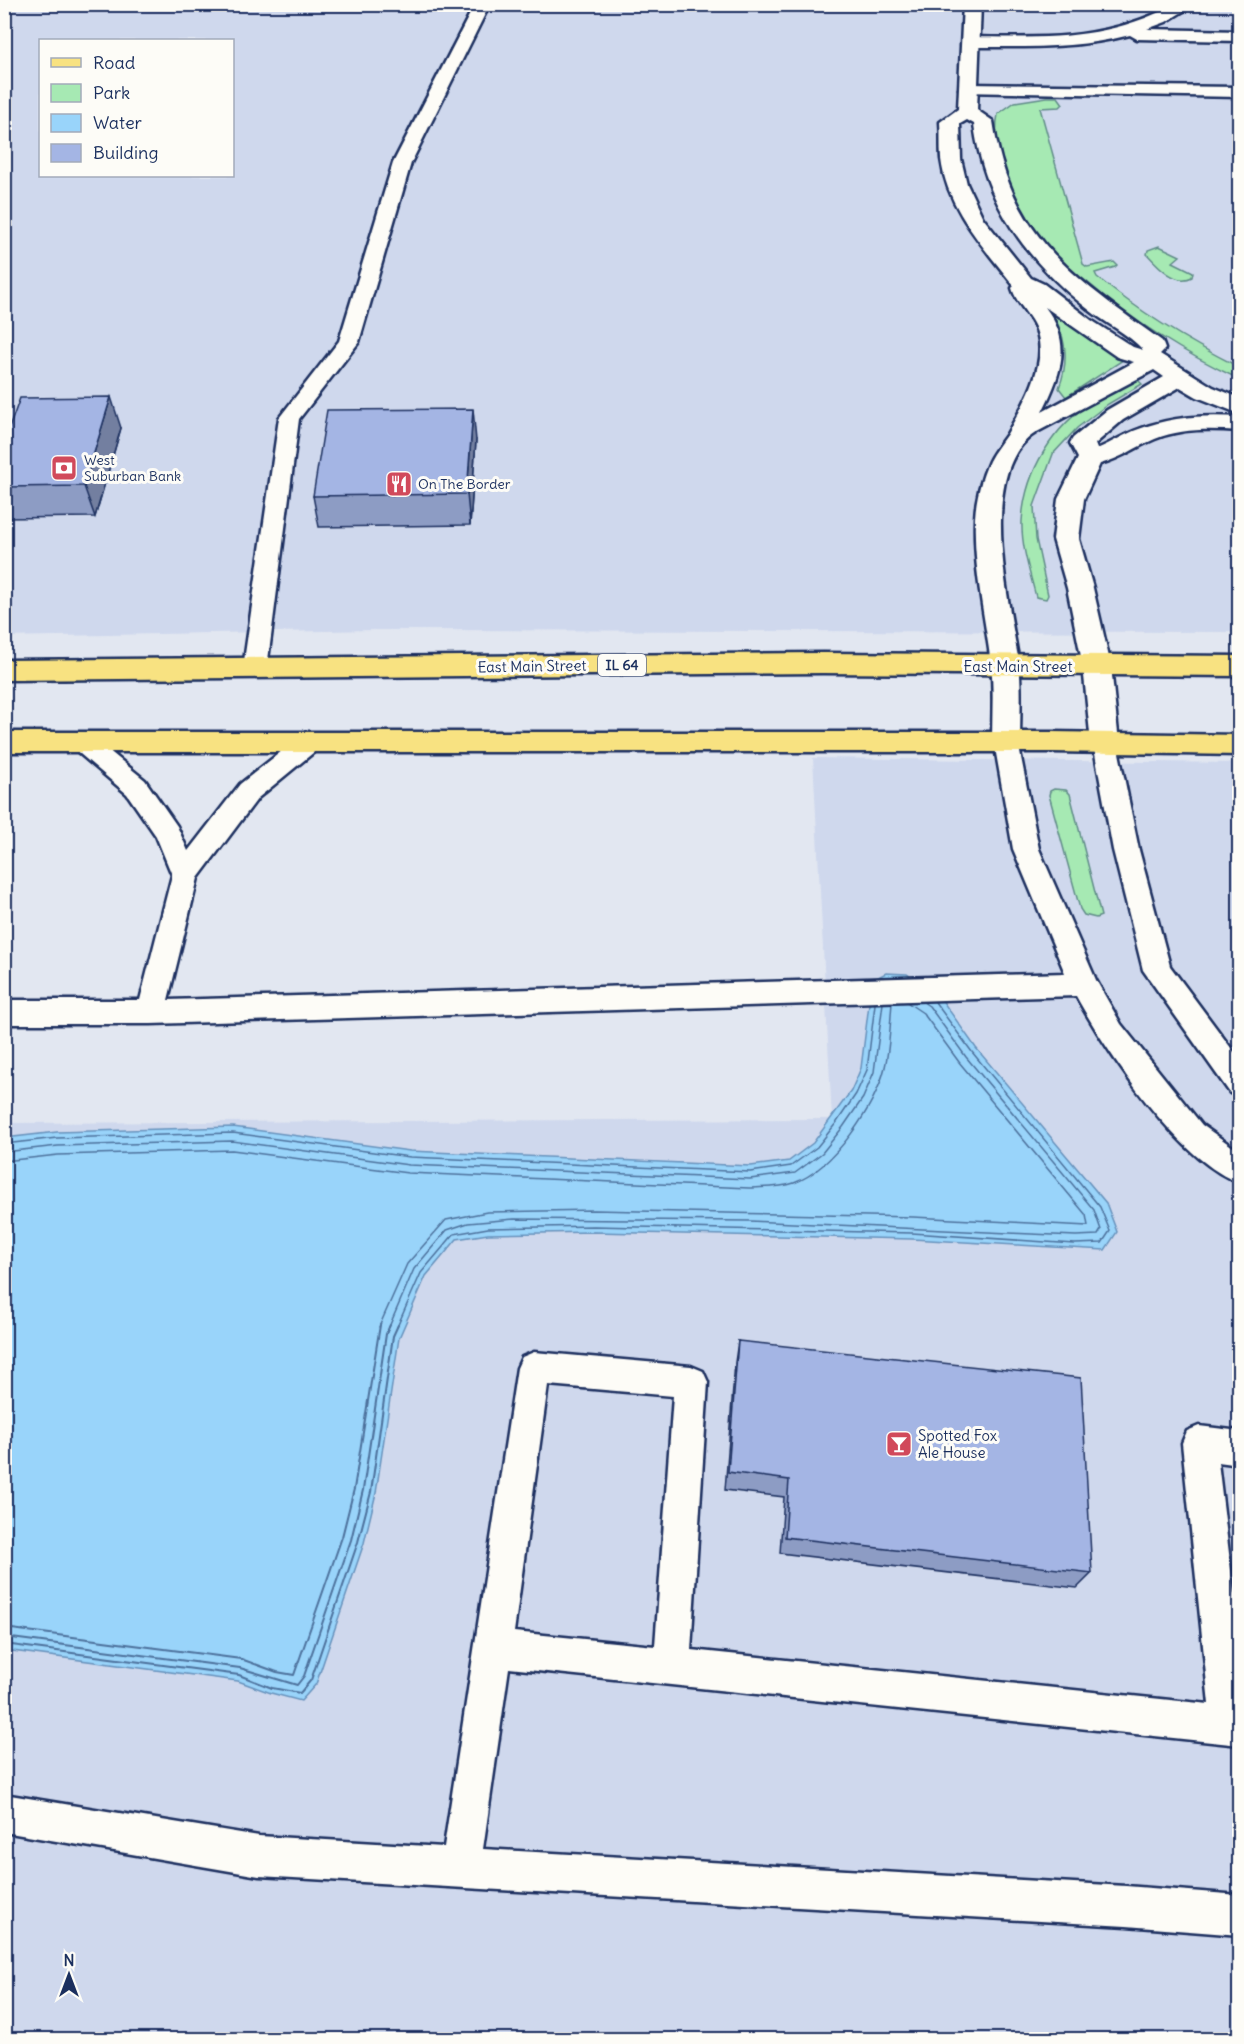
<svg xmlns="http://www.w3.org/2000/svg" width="1244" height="2044" viewBox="0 0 1244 2044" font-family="Delius,sans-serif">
	<rect width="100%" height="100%" fill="#e2e7f1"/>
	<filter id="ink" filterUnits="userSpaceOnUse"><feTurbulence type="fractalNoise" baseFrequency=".0167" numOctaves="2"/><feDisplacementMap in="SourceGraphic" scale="12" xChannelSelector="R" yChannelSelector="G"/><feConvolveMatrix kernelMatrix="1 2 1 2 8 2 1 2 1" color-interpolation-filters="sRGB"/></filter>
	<g filter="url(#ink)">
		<path fill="#cfd8ed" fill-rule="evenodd" d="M 4,5 L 1239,5 L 1239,632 L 375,630 L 5,637 ZM 40,40 L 232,40 L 232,176 L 40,176 Z
			M 813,758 L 1239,763 L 1239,2039 L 5,2039 L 4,1123 L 832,1119 Z"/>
		<path fill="#a6e9b3" stroke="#608c88" stroke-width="1.5" d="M 1047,97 L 1058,97 L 1063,104 L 1060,107 L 1040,108 L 1083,264 L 1087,267 L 1114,262 L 1117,265 L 1115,267 L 1095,273 L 1097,277 C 1141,313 1189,342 1239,367 L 1239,379 C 1183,353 1133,321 1086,281 C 1074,272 1060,263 1051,251 C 1022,218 989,159 998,114 L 1015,102 Z
			M 1159,246 L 1180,256 L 1173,262 L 1193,272 L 1192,277 C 1176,286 1158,266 1147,254 L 1148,250 Z
			M 1049,308 L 1123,360 L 1066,397 L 1059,388 C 1070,359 1066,334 1049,308 Z
			M 1136,378 L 1142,384 L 1108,404 L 1077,428 L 1053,454 L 1034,506 L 1036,539 L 1048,595 L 1046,599 L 1036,597 C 1030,573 1021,546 1022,521 C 1025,471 1053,426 1095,400 C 1108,392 1122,385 1136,378 Z
			M 1054,789 L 1066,790 L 1070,794 L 1101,916 L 1096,918 L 1084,915 L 1080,909 L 1049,795 L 1050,791 Z"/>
		<path fill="#99d4fa" stroke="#6792bc" stroke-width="1.5" d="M 886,973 L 907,974 L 939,996 L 976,1048 L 1106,1203 L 1117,1232 L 1105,1250 L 912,1239 L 594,1232 L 488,1234 L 457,1239 L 426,1276 L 399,1338 L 376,1493 L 364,1543 L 316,1684 L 301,1701 L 271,1693 L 238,1681 L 5,1650 L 5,1138 L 57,1132 L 233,1127 L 410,1151 L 751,1166 L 789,1161 L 813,1143 L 851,1091 L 861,1068 L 872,980 Z"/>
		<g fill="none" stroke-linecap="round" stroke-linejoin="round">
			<path stroke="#4d719c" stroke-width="1.5" d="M 4,1144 L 57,1138 L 233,1133 L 410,1157 L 750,1172 L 791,1166 L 817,1147 L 837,1122 L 856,1094 L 867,1070 L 875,1004
				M 4,1152 L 58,1146 L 232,1141 L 409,1165 L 750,1179 L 795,1173 L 822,1153 L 843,1127 L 863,1098 L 874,1072 L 883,1003
				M 4,1161 L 58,1155 L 232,1150 L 408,1173 L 749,1188 C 764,1187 780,1188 794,1183 C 833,1169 876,1106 885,1067 C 890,1046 890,1024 892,1003
				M 379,1327 L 407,1264 L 446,1220 L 487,1212 L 594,1210 L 913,1217 L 1088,1226 L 1086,1215 L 959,1062 L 923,1013 L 908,1003
				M 389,1327 L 414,1269 L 447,1230 L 468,1223 L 514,1219 L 750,1221 L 1076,1236 L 1098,1235 L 1101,1230 L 1094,1210 L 966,1057 L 929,1006 L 923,1002
				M 397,1327 L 421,1273 L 454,1234 L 488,1228 L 594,1226 L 912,1233 L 1075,1244 L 1102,1243 L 1110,1231 L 1100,1207 L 972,1052 L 935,1002"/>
			<path stroke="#4d719c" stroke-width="2" d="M 4,1628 L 241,1659 L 277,1672 L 294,1675 L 342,1537 L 354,1489 L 380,1325
				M 4,1637 L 240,1668 L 297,1685 L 304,1676 L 351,1540 L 363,1490 L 386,1334 L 390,1325
				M 4,1644 L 239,1675 L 272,1688 L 300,1693 L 311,1680 L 358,1542 L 371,1492 L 393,1336 L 398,1325"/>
			<defs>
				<path id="service" d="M 475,4 L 490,4 L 411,163 L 359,342 L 299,419 L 267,668 L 263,674 L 255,676 L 247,674 L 243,668 L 279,418 L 339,341 L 393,163 Z
					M 1176,4 L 1195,4 L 1166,22 L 1147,29 L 1240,31 L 1240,41 L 1137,39 L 1130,35 C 1077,49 1024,47 970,47 L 962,42 L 970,37 C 1046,38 1106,41 1176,4 Z
					M 967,84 L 1240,87 L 1240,97 L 961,92 L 959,89 L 961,86 Z
					M 82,733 L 91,736 L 145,780 L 177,826 L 188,851 L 240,784 L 301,736 L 310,733 L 319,736 L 322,742 L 319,748 L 258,798 L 198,878 L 168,1000 L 1065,973 L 1013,849 L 994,742 L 997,736 L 1006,733 L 1015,736 L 1018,742 L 1039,849 L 1096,980 L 1121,1024 L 1202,1125 L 1240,1152 L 1240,1183 C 1178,1161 1107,1052 1076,996 L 151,1024 L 4,1024 L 4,1000 L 140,1000 L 172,875 L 156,836 L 127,794 L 73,748 L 70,742 L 73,736 Z
					M 1105,734 L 1114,737 L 1117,743 L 1139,850 L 1170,966 L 1240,1060 L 1240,1096 L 1230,1093 L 1143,970 L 1113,850 L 1093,743 L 1096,737 Z
					M 534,1352 L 691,1366 L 703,1371 L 708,1382 L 691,1650 L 1209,1704 L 1182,1443 L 1187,1431 L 1199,1426 L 1240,1431 L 1240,1465 L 1218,1462 L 1240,1645 L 1240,1745 L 509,1668 L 483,1849 L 1126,1886 L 1240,1895 L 1240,1935 L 1126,1926 L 259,1876 L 4,1832 L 4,1794 L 259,1836 L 444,1847 L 517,1368 L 522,1357 ZM 548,1385 L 673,1396 L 655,1646 L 514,1632 Z"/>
				<path id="minor" d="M 963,4 L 981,4 L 977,110 L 993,121 C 1010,238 1074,277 1162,341 L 1165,349 L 1160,354 L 1213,387 L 1240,398 L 1240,414 L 1197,397 L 1180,387 L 1123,420 L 1095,444 L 1097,449 C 1112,443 1124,434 1139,429 C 1172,416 1205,415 1240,417 L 1240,431 C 1211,429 1182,428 1155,439 C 1136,447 1120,459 1100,464 L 1084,499 L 1079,539 L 1093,588 L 1111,666 L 1119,743 L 1115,750 L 1105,753 L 1095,750 L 1091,743 L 1083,666 L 1067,588 L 1053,539 L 1058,499 L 1078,458 L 1070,443 L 1073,438 L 1107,410 L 1164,377 L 1154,370 L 1037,432 C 974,469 1011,607 1019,664 C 1022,690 1020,716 1020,742 L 1016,749 L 1006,752 L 996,749 L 992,742 C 992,716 994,690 991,664 C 985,616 973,568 975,518 C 976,499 981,478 989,461 C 994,451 1001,443 1007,434 C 1022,407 1046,368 1038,336 C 1034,317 1017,306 1012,288 L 1014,286 C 984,247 947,209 941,159 C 940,147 941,134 940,122 L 958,109 ZM 967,120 L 974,124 C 984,203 1026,260 1088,309 C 1105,323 1129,334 1143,350 L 1133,347 L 1091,320 L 1044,284 L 1031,278 L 983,218 L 967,184 L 961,159 L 960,124 ZM 1045,307 L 1117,357 L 1134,362 L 1042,412 C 1061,375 1073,343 1045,307 Z"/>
				<path id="primary" d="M 823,653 L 1240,656 L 1240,676 L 823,673 L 4,680 L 4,660 Z
					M 4,732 L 1052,732 L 1240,735 L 1240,755 L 1052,752 L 4,752 Z"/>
			</defs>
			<use href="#service" stroke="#1b2f5e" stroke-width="5"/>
			<use href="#minor" stroke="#1b2f5e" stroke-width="5"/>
			<use href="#primary" stroke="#1b2f5e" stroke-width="5"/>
			<use href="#service" fill="#fdfcf7" fill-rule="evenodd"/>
			<use href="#minor" fill="#fdfcf7" fill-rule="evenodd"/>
			<use href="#primary" fill="#f8e281" fill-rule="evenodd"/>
		</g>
		<path fill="#8d9cc4" stroke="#1b2f5e" stroke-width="1.5" d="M 121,428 L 95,517 L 4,518 L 4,442 Z
			M 476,440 L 470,525 L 319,527 L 313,496 Z
			M 738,1341 L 1092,1573 L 1077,1588 L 780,1553 L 784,1497 L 725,1490 L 735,1362 Z"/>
		<path fill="#737fa0" stroke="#1b2f5e" stroke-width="1.5" d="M 111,397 L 121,428 L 95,517 L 84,486 Z
			M 473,409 L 476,440 L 470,525 L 467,494 Z"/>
		<path fill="#a4b5e4" stroke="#1b2f5e" stroke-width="1.5" d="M 111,397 L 84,486 L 4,487 L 4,442 L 20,398 Z
			M 473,409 L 467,494 L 313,496 L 327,410 Z
			M 738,1341 L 1081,1378 L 1092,1573 L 785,1537 L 789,1480 L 728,1472 Z"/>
	</g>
	<defs>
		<symbol id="bank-square" viewBox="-11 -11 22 22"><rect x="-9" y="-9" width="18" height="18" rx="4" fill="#d1495b" stroke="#fdfcf7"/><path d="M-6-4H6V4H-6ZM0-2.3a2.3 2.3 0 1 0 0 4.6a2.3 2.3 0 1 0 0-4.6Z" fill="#fff"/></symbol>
		<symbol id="restaurant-square" viewBox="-11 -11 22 22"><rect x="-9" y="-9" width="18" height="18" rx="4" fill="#d1495b" stroke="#fdfcf7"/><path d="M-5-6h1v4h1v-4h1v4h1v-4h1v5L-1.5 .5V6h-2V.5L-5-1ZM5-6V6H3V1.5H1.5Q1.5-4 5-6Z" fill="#fff"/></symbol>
		<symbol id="bar-square" viewBox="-11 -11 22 22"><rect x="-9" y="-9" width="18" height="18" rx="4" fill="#d1495b" stroke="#fdfcf7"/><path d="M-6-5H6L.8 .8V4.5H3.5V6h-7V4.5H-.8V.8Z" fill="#fff"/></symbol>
	</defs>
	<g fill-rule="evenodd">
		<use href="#bank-square" x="49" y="453" width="30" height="30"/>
		<use href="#restaurant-square" x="384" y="469" width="30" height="30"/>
		<use href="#bar-square" x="884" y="1429" width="30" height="30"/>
	</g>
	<g text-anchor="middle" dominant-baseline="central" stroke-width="6" stroke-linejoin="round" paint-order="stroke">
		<g font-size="14" fill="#1b2f5e" stroke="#fdfcf7" text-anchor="start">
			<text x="84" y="460">West<tspan x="84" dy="16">Suburban Bank</tspan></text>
			<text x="418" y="484">On The Border</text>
		</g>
		<rect fill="#fdfcf7" stroke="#5f6c8c" stroke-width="1.5" x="598" y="654" width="48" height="22" rx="4.5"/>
		<g font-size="14" font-weight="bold" fill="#1b2f5e">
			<text x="622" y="665">IL 64</text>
		</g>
		<g font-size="15" fill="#1b2f5e" stroke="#fdfcf7">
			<text transform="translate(532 666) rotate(-1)">East Main Street</text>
			<text x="1018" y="666">East Main Street</text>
		</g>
		<g font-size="15" fill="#1b2f5e" stroke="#fdfcf7" text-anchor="start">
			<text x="918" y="1435">Spotted Fox<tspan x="918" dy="17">Ale House</tspan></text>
		</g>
	</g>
	<rect width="1244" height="2044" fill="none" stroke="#fdfcf7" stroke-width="24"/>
	<rect x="12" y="12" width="1220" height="2020" fill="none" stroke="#1b2f5e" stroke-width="2" filter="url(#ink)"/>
	<rect x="39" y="39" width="195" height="138" fill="#fdfcf7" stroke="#a3aaba" stroke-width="1.5"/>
	<rect x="51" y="58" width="30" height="9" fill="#f8e281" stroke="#a3aaba" stroke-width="1.5"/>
	<text x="93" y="69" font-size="18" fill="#1b2f5e">Road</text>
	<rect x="51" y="84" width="30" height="18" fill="#a6e9b3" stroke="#a3aaba" stroke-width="1.5"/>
	<text x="93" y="99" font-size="18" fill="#1b2f5e">Park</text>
	<rect x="51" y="114" width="30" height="18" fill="#99d4fa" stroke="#a3aaba" stroke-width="1.5"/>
	<text x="93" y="129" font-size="18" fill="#1b2f5e">Water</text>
	<rect x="51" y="144" width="30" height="18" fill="#a4b5e4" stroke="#a3aaba" stroke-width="1.5"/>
	<text x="93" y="159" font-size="18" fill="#1b2f5e">Building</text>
	<g transform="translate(69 1975)" stroke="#fdfcf7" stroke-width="4.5" paint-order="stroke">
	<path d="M0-4.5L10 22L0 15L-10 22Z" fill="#1b2f5e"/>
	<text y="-9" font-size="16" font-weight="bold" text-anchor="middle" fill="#1b2f5e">N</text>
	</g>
</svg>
